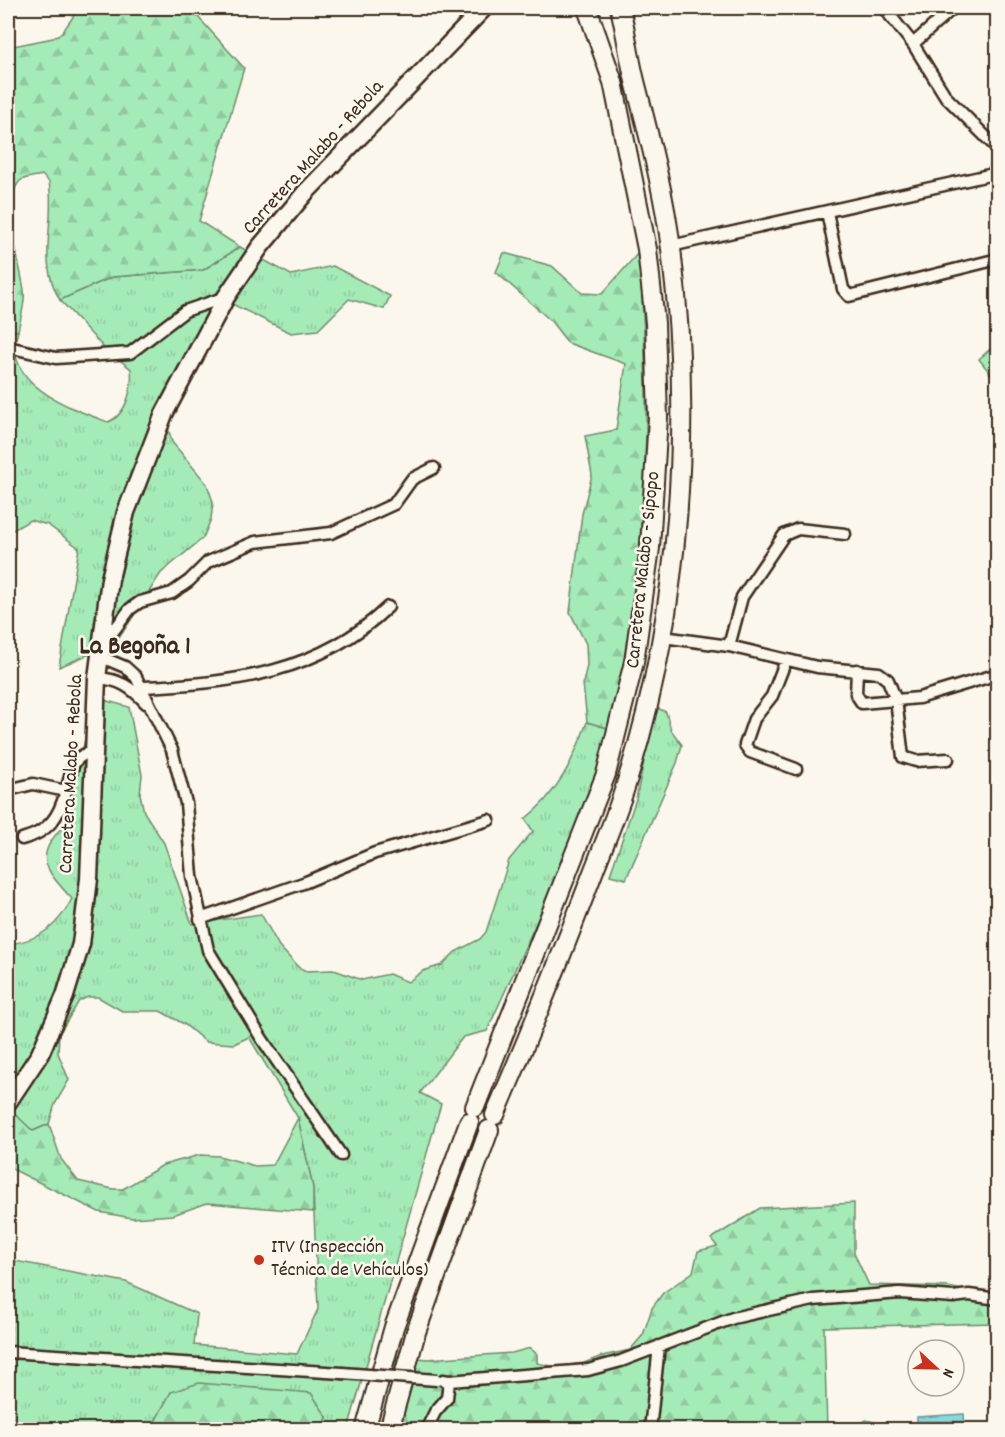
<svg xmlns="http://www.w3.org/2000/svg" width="1005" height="1437" viewBox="0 0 1005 1437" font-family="Dekko,sans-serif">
	<defs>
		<pattern id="grass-tufts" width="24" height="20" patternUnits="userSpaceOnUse" patternTransform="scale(1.5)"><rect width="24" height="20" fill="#a5ebb8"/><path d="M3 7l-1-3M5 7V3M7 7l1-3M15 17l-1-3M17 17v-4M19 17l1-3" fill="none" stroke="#8fca9e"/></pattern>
		<pattern id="forest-firs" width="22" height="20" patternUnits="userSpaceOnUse" patternTransform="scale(1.5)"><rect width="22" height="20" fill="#a5ebb8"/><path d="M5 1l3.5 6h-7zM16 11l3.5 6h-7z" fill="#8fca9e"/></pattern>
		<pattern id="water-rules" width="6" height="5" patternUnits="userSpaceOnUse" patternTransform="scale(1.5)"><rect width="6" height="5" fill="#87d8df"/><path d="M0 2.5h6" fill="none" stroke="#75babf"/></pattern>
	</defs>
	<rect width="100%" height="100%" fill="#fbf7ec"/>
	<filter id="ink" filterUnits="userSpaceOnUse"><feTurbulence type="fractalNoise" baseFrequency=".0167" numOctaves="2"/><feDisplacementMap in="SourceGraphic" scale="12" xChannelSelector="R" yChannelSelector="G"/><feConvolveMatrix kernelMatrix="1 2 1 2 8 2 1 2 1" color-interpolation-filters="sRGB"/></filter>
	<g filter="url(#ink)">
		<path fill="url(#grass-tufts)" stroke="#708a6b" stroke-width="1.5" d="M 240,247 L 291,275 L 333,266 L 390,296 L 384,309 L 349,299 L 318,330 L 291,333 L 228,302 L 167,424 L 172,442 L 207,484 L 213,502 L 211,519 L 203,538 L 161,573 L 116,643 L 59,667 L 79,548 L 48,525 L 30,520 L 8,533 L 8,330 L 18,331 C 0,384 72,409 108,422 C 127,415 133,387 131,369 L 103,347 L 60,300 L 112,277 L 203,270 Z
			M 93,697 L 129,707 L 142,775 L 140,794 L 144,812 L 164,843 L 192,924 L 261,914 L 279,946 L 298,967 L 306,971 L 334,970 L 362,980 L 389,974 L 408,982 L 423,971 L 442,965 L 455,952 L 480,939 L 486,932 L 509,860 L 533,831 L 525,819 C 558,793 573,761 587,722 L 611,729 L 572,844 L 487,1031 L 463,1037 L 420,1093 L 441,1104 L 348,1429 L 323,1429 L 327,1417 L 171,1392 L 151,1429 L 8,1429 L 8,1266 L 15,1261 L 126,1282 L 197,1314 L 194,1345 L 297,1354 L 318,1309 L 313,1188 L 298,1118 L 249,1037 L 234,1044 L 206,1042 L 184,1024 L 160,1011 L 122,1011 L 98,997 L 88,997 L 79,1001 L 59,1034 L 58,1053 L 69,1080 L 55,1104 L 49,1124 L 33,1131 L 8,1123 L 8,958 L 11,944 C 41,939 58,926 72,899 C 42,866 33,856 69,820 Z
			M 655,707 L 666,712 L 671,730 L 682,745 L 677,763 L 626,879 L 610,875 L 636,799 Z"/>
		<path fill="url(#forest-firs)" stroke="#708a6b" stroke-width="1.5" d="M 79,8 L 190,8 L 244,68 L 199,221 L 240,247 L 203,270 L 112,277 L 60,300 C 36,259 56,226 49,182 L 42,175 C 35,177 25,177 20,181 C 0,202 20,263 24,290 C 26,302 20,319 18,331 L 8,330 L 8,47 L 53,38 L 62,33 Z
			M 639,252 C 643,311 647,371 646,430 C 644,531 632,631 611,729 L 587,722 L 583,683 L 587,665 L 586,644 L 570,612 L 582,514 L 592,475 L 585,436 L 616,430 L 626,364 L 568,343 L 550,320 L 496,272 L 504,253 L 552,266 L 582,293 L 602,294 Z
			M 997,343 L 997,377 L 993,377 L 979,359 Z
			M 14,1113 L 33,1131 L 49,1124 L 61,1159 L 78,1181 L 113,1189 L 123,1189 L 163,1165 L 200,1155 L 219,1156 L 255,1166 L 273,1165 L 298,1118 L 313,1188 L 313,1212 L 207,1203 L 173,1215 L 132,1218 L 99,1212 L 8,1167 L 8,1123 Z
			M 854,1203 L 854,1253 L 869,1285 L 949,1287 L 997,1299 L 997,1323 L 824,1327 L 827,1429 L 383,1430 L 397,1356 L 428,1359 L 512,1353 L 530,1348 L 537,1354 L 537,1363 L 556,1367 L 584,1363 L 602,1356 L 630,1350 L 643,1335 L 652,1308 L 663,1293 L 693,1272 L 698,1251 L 717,1246 L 711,1239 L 760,1208 Z
			M 199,1383 L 311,1393 L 327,1417 L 323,1429 L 151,1429 L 171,1392 Z"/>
		<path fill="url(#water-rules)" stroke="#699292" stroke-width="1.5" d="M 964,1414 L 965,1429 L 917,1429 L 917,1417 Z
			M 866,1420 L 874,1422 L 878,1429 L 858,1429 L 860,1424 Z"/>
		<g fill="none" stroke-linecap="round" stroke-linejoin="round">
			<defs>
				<path id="minor" d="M 884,8 L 913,44 L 946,97 L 998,149
					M 913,44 L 953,8
					M 827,212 L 843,289 L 849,296 L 998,259
					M 671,246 L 998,173
					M 8,347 L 56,358 L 130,353 L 185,311 L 226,297
					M 663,637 L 729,646 L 817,667 L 879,673 L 888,680 L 896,700 L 903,757 L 916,761 L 948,759
					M 103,645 L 130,609 L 140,602 L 172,593 L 189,581 L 208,562 L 255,542 L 331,533 L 394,504 L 412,479 L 434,468
					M 729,646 L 742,597 L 784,535 L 798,529 L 845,534
					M 99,656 L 125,667 L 136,677 L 172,750 L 186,803 L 192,876 L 208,950 L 262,1039 L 341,1155
					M 786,660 L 772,696 L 754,719 L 745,745 L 750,752 L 796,769
					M 857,670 L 856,694 L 862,703 L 919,698 L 998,674
					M 97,678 C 119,679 131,687 146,703
					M 143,687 C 235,683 319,673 388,607
					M 8,790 L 33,784 L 66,791 C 74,766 69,758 96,750
					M 22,839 C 49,832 59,817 66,791
					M 200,919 L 306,882 L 375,853 L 489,820
					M 8,1352 L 342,1373
					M 449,1381 L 588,1370 L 621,1361 L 733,1318 L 813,1300 L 900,1293 L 953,1297 L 969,1295 L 998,1299
					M 426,1430 L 435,1412 L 447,1398 L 449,1381 L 443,1380
					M 650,1430 L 659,1346"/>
				<path id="primary" d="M 8,1102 L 40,1054 L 65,996 L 81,944 L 89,879 L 97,678 L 110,579 L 126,512 L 164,414 L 226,297 L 260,247 L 305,193 L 484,8"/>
				<path id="trunk" d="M 475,1107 L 606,774 L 634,662 L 650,548 L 658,417 L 655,323 L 647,249 L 613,82 L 587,8
					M 495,1115 C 530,1034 563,952 594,870 C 606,839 619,809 628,778 C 680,612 693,422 671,249 C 664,192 649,136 635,81 C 629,57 626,32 620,8
					M 365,1430 L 394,1327 L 469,1122
					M 389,1430 L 416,1332 L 489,1130"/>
			</defs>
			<use href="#minor" stroke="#3b2a1e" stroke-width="15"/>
			<use href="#primary" stroke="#3b2a1e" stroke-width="21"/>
			<use href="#trunk" stroke="#3b2a1e" stroke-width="22"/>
			<use href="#minor" stroke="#fbf7ec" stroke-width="10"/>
			<use href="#primary" stroke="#fbf7ec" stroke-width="16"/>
			<use href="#trunk" stroke="#fbf7ec" stroke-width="18"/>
			<defs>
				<path id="minor-bridge" d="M 342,1373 L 437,1380"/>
			</defs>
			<use href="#minor-bridge" stroke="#3b2a1e" stroke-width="15" stroke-linecap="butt"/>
			<use href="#minor-bridge" stroke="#fbf7ec" stroke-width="10"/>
		</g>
	</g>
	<circle fill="#c8321e" stroke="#fbf7ec" stroke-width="2" cx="259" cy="1260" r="6"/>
	<g text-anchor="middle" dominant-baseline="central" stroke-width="5" stroke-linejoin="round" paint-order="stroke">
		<g font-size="20" fill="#3b2a1e" stroke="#fbf7ec">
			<text transform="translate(314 158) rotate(-48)">Carretera Malabo - Rebola</text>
			<text transform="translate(644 570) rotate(-84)">Carretera Malabo - Sipopo</text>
			<text transform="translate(72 774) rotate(-87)">Carretera Malabo - Rebola</text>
		</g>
		<g font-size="20" fill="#3b2a1e" stroke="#fbf7ec" text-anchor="start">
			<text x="271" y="1248">ITV (Inspección<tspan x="271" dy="23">Técnica de Vehículos)</tspan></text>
		</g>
		<g font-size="26" font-weight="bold" fill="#3b2a1e" stroke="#fbf7ec">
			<text x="135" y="647">La Begoña 1</text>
		</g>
	</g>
	<rect width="1005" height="1437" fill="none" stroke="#fbf7ec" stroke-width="30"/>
	<rect x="15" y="15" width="975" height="1407" fill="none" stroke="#3b2a1e" stroke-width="2" filter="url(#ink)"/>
	<g transform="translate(936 1368) rotate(112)"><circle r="28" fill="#fbf7ec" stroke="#aea59a" stroke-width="1.5"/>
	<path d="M0-4.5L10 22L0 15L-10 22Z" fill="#c8321e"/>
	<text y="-9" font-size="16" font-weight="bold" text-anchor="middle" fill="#3b2a1e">N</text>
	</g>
</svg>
